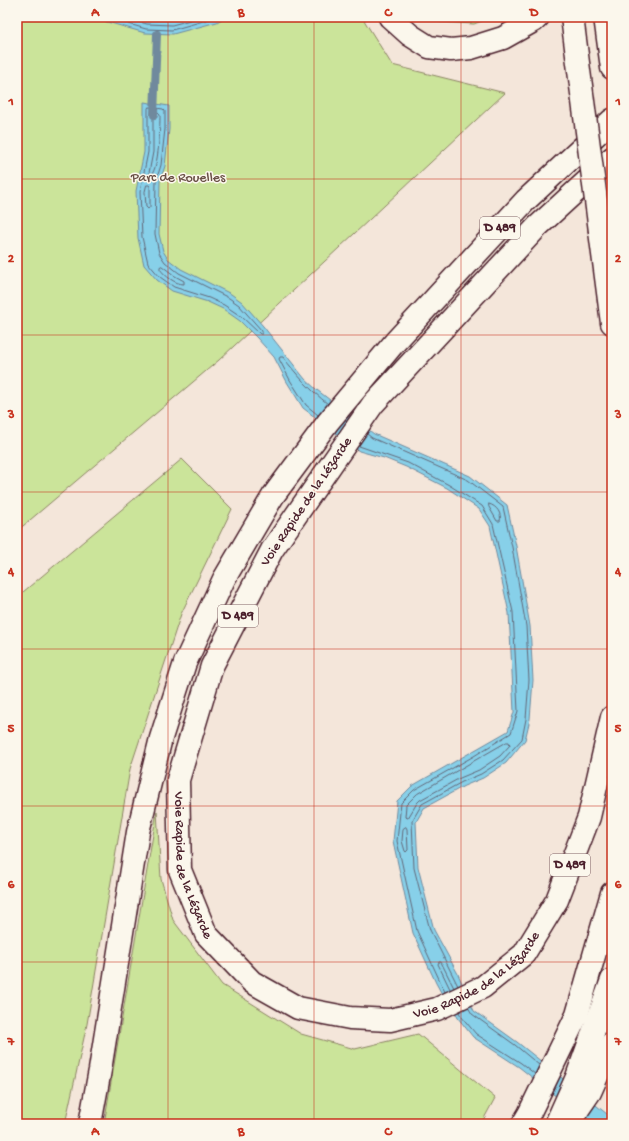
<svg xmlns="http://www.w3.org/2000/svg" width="629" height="1141" viewBox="0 0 629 1141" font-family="'Gochi Hand',sans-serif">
	<rect width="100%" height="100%" fill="#f4e6da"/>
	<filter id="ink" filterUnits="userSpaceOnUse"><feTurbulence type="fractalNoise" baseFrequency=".025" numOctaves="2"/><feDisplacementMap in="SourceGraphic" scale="8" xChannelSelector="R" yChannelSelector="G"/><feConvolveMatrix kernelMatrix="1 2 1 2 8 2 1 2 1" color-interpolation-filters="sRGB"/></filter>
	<g filter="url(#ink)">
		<path fill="#cbe49a" stroke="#8a8262" d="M 17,17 L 362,17 L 392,65 L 505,93 L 219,360 L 17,531 Z
			M 433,17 L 492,17 L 474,24 L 440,22 Z
			M 182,459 L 232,509 L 181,614 L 130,769 L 87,1024 L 65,1124 L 17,1124 L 17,597 Z
			M 157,811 L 161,879 L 173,920 L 222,985 L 301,1034 L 355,1049 L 418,1034 L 495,1098 L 481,1124 L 104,1124 Z"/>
		<path fill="#87d0e9" stroke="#6f899d" d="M 95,17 L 225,17 L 217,22 L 173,34 L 145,33 L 97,19 Z
			M 144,102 L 169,106 L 169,129 L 165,166 L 160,181 L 159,234 L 163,251 L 168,259 L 181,269 L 231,294 L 242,302 L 263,326 L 305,379 L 317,390 L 374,434 L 470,476 L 507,505 L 516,546 L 530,626 L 533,680 L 530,719 L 525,740 L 506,763 L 483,778 L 464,786 L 424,808 L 416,822 L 418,867 L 434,930 L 458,974 L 474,1011 L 517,1042 L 607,1114 L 609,1111 L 612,1115 L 612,1124 L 591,1124 L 519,1067 L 473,1037 L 458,1018 L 454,1010 L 451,1011 L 436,983 L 413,933 L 393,841 L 397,801 L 412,786 L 508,731 L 514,712 L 509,613 L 490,526 L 479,509 L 447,488 L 406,467 L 384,458 L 359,451 L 303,408 L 287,382 L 274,357 L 257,338 L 240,321 L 223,309 L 208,302 L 172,291 L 157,280 L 144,265 L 138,238 L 136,191 L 144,152 Z"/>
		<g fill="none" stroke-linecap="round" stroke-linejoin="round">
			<path stroke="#626677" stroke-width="1" d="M 105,17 L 146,29 L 172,30 L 217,17
				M 122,17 L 147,24 L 172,25 L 201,17
				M 149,107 L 163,109 L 165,111 L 165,129 L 161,165 L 156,181 L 155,234 L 159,253 L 165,262 L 179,273 L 229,298 L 239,305 L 262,331 L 262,334 L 260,334 L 242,317 L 224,305 L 209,298 L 174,287 L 160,277 L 148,263 L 142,237 L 140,192 L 148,152 L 148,109 Z
				M 154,113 L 158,113 L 160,115 C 160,127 159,168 151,175 L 149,173 L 153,152 L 153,115 Z
				M 147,185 L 149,185 L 150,186 L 150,207 L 148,209 L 146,207 L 145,192 Z
				M 162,266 L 175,276 L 184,281 L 184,284 C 175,284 165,276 160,269 L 160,267 Z
				M 318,415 L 306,405 L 290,380 L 279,359 L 280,357 L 283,357 C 296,374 310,390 328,404
				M 367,434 L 372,438 L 468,480 L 503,507 L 512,547 L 526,626 L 529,680 L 526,719 L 522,739 L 503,760 L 481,774 L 462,782 L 422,804 L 412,821 L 414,868 L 430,930 L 458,986
				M 359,446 L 408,463 L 449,485 L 482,506 L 493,524 L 513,612 L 518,711 L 511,733 L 474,756 L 414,790 L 401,803 L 397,841 L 417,931 L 445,992
				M 489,504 C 497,506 502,514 500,521 L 497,521 L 489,507 Z
				M 507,742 L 509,742 L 510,745 L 500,756 L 479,770 L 460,778 L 420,800 L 417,803 L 408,818 L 405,817 L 406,805 L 417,794 Z
				M 406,827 L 407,829 L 408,850 L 406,852 L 405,851 L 402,841 L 403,829 Z
				M 450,989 L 438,964 L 439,962 L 441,962 L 454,988
				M 468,1007 L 472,1014 L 515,1045 L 539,1065
				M 459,1012 L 461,1016 L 476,1034 L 521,1063 L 535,1074"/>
			<path stroke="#6f899d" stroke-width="8" d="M 154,115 L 157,34"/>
			<defs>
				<path id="minor" d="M 390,17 L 410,35 L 429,47 L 451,50 L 471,48 L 503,38 L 535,20 L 538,17"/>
				<g id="highway">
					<path d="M 605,17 L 612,68"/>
					<path id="s1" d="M 612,158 L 538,226 L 373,404 L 272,550 L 212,666 L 178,780 L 180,870 L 206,934 L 252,982 L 298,1008 L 350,1018 L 390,1020 L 437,1009 L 483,987 L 524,954 L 557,900 L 589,817 L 612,717"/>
					<path d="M 600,231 L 612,323"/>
					<path d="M 90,1124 L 100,1070 L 138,832 L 161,738 L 185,663 L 224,579 L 273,496 L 328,422 L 395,342 L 526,200 L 612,120"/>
					<path d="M 523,1124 L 529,1114 L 577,1015 L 612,893"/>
					<path d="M 556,1124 L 577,1077 L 612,980"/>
					<path d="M 568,1124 L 590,1092 L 612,1043"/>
				</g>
			</defs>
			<use href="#minor" stroke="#4a1f2b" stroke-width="25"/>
			<use href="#highway" stroke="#4a1f2b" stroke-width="25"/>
			<use href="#minor" stroke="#fbf7ec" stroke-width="22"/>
			<use href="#highway" stroke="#fbf7ec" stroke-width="22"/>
			<defs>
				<path id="highway-bridge" d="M 572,17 L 600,231"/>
			</defs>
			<use href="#highway-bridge" stroke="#4a1f2b" stroke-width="25" stroke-linecap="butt"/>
			<use href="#highway-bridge" stroke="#fbf7ec" stroke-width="22"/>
		</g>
	</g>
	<path fill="none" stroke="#c8321e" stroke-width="1" stroke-opacity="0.55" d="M 168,17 L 168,1124M 314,17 L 314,1124M 461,17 L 461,1124M 17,179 L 612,179M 17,335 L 612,335M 17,492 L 612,492M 17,649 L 612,649M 17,806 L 612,806M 17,962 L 612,962"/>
	<g text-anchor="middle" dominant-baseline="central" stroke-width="3" stroke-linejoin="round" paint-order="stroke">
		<g fill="#fbf7ec" stroke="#7f6065" stroke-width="1">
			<rect x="480" y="217" width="40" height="22" rx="3"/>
			<rect x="218" y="605" width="40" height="22" rx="3"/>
			<rect x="550" y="854" width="40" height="22" rx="3"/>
		</g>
		<g font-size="13" font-weight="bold" fill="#4a1f2b">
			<text x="500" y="228">D 489</text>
			<text x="238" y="616">D 489</text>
			<text x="570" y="865">D 489</text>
		</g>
		<g font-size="14" fill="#6a5047" stroke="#fbf7ec">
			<text x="178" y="178">Parc de Rouelles</text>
		</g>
		<g font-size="14" fill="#4a1f2b" stroke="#fbf7ec">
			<text transform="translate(307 502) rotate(-56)">Voie Rapide de la Lézarde</text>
			<text stroke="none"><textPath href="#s1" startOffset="858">Voie Rapide de la Lézarde</textPath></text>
			<text stroke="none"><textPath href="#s1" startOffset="1242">Voie Rapide de la Lézarde</textPath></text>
		</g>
	</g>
	<rect width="629" height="1141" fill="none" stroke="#fbf7ec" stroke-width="44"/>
	<rect x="22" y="22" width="585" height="1097" fill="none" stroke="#c8321e" stroke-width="1.5"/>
	<g font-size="13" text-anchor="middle" font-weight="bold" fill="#c8321e">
		<text x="95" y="16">A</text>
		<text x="241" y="16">B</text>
		<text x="388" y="16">C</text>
		<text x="534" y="16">D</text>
		<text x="11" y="105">1</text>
		<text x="618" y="105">1</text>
		<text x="11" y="262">2</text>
		<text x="618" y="262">2</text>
		<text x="11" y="418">3</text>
		<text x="618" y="418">3</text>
		<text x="11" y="575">4</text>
		<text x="618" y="575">4</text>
		<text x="11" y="732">5</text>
		<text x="618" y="732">5</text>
		<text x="11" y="888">6</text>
		<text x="618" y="888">6</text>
		<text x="11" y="1045">7</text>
		<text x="618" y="1045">7</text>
		<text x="95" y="1135">A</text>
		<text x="241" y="1135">B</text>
		<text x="388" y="1135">C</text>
		<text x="534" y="1135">D</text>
	</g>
</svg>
